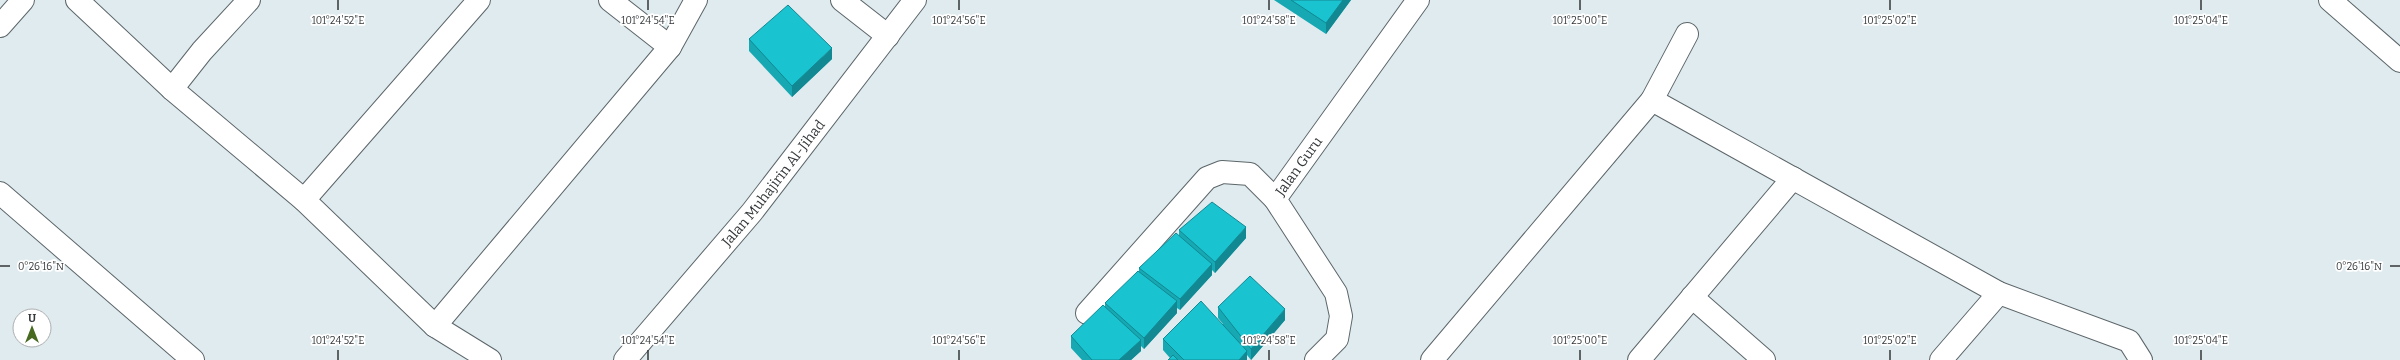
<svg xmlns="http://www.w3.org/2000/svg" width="2400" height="360" viewBox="0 0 2400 360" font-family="Bitter,serif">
	<rect width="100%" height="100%" fill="#dfebef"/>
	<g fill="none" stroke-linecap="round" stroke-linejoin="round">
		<defs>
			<g id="minor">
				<path d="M 77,0 L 172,89 L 304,200 L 435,326 L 490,360"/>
				<path d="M 610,0 L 670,47"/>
				<path d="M 842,0 L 888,36"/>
				<path d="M 2330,0 L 2400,61"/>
				<path d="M 0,26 L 23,0"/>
				<path d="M 1687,34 L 1652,100 L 1999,293 L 2129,341 L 2141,360"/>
				<path d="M 172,89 L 202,51 L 249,0"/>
				<path d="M 0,193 L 193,360"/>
				<path d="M 304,200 L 479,0"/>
				<path d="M 1692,297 L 1764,360"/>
				<path d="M 1087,313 L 1207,178 L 1222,172 L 1250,174 L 1275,199"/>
				<path d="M 435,326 L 670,47 L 696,0"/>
				<path id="s1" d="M 625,360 L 752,212 L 915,0"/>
				<path id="s2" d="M 1316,360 L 1337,339 L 1341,316 L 1336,293 L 1275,199 L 1418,0"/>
				<path d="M 1432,360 L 1652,100"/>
				<path d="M 1639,360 L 1793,178"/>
				<path d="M 1941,360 L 1999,293"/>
			</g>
		</defs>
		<use href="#minor" stroke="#5c666a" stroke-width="24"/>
		<use href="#minor" stroke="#fff" stroke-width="22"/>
	</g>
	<path fill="#16a8b3" d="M 1274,0 L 1351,0 L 1326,34 Z
		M 749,39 L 832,59 L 792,97 L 749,51 Z
		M 1179,230 L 1246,238 L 1215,273 L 1212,270 L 1212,275 L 1180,310 L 1177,308 L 1177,313 L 1144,349 L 1141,346 L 1141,351 L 1131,360 L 1082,360 L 1071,348 L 1071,336 L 1105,307 L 1105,303 L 1139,272 L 1139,268 L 1179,235 Z
		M 1218,307 L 1285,320 L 1251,360 L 1247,355 L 1247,360 L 1168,360 L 1170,358 L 1163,350 L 1163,339 L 1223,324 L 1218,318 Z"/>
	<path fill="#128892" d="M 1343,0 L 1351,0 L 1326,34 L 1326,23 Z
		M 832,48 L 832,59 L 792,97 L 792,86 Z
		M 1246,227 L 1246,238 L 1215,273 L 1215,262 Z
		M 1212,264 L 1212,275 L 1180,310 L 1180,299 Z
		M 1177,301 L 1177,313 L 1144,349 L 1144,338 Z
		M 1285,309 L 1285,320 L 1251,360 L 1251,349 Z
		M 1141,340 L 1141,351 L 1131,360 L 1119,360 Z
		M 1247,351 L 1247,360 L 1239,360 Z"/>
	<path fill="#1ac3d0" stroke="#128892" d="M 1291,0 L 1343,0 L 1326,23 Z
		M 788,5 L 832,48 L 792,86 L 749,39 Z
		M 1212,202 L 1246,227 L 1215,262 L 1179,230 Z
		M 1176,233 L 1212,264 L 1180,299 L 1139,268 Z
		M 1138,271 L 1177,301 L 1144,338 L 1105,303 Z
		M 1250,276 L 1285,309 L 1251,349 L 1218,307 Z
		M 1201,301 L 1247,351 L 1239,360 L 1184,360 L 1163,339 Z
		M 1103,305 L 1141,340 L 1119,360 L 1092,360 L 1071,336 Z
		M 1173,355 L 1178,360 L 1168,360 Z"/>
	<path fill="none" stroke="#34383a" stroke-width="1.5" d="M 338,0 L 338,10M 648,0 L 648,10M 959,0 L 959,10M 1269,0 L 1269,10M 1580,0 L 1580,10M 1890,0 L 1890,10M 2201,0 L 2201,10M 0,266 L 10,266M 2390,266 L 2400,266M 338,350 L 338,360M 648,350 L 648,360M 959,350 L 959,360M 1269,350 L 1269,360M 1580,350 L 1580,360M 1890,350 L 1890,360M 2201,350 L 2201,360"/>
	<g text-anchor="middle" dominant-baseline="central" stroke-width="3.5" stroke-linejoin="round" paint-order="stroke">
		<g font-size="14" fill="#34383a" stroke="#fff">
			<text stroke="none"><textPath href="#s2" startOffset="229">Jalan Guru</textPath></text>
			<text stroke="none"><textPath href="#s1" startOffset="231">Jalan Muhajirin Al-Jihad</textPath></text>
		</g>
	</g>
	<g font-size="10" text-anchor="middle" fill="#34383a" stroke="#fff" stroke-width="3.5" stroke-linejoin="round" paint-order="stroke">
		<text x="338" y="24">101°24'52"E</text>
		<text x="648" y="24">101°24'54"E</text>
		<text x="959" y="24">101°24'56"E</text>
		<text x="1269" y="24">101°24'58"E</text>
		<text x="1580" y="24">101°25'00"E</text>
		<text x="1890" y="24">101°25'02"E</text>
		<text x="2201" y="24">101°25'04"E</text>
		<text x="41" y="270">0°26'16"N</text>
		<text x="2359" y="270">0°26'16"N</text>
		<text x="338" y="344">101°24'52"E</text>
		<text x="648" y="344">101°24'54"E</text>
		<text x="959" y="344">101°24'56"E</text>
		<text x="1269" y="344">101°24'58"E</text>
		<text x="1580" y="344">101°25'00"E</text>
		<text x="1890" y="344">101°25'02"E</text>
		<text x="2201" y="344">101°25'04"E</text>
	</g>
	<g transform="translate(32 328)"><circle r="19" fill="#ffffff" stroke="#aeafb0"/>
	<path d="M0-3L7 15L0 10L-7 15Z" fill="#476920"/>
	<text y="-6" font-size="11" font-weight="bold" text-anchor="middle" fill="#34383a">U</text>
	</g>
</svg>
